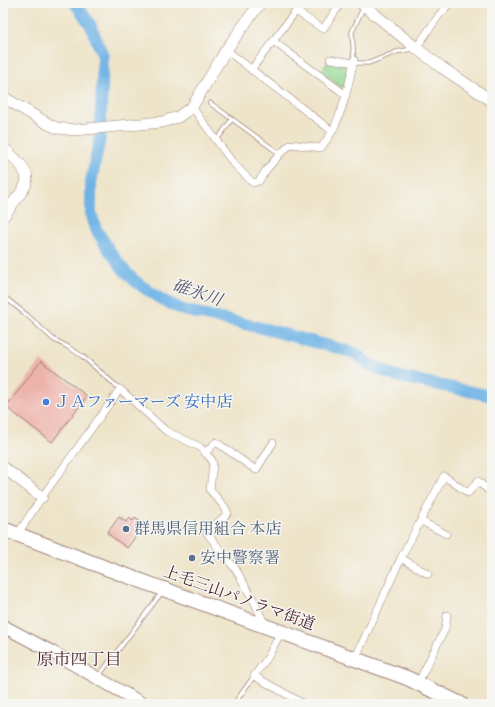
<svg xmlns="http://www.w3.org/2000/svg" width="495" height="707" viewBox="0 0 495 707" font-family="'Libre Bodoni','Noto Serif JP',serif">
	<rect width="100%" height="100%" fill="#f6f6f2"/>
	<filter id="ink" filterUnits="userSpaceOnUse"><feTurbulence type="fractalNoise" baseFrequency=".025" numOctaves="2"/><feDisplacementMap in="SourceGraphic" scale="8" xChannelSelector="R" yChannelSelector="G"/><feConvolveMatrix kernelMatrix="1 2 1 2 8 2 1 2 1" color-interpolation-filters="sRGB"/></filter>
	<filter id="wash" filterUnits="userSpaceOnUse"><feTurbulence type="fractalNoise" baseFrequency=".012" numOctaves="4" result="noise"/><feDisplacementMap in="SourceGraphic" scale="16" xChannelSelector="R" yChannelSelector="G"/><feGaussianBlur stdDeviation="0.9" result="paint"/><feColorMatrix in="noise" values="0 0 0 0 0 0 0 0 0 0 0 0 0 0 0 0 0 1.4 0 .05"/><feComposite in="paint" operator="in"/></filter>
	<g filter="url(#wash)">
		<rect width="100%" height="100%" fill="#eee4c9"/>
		<path fill="#91d791" stroke="#6e7b5e" d="M 328,62 L 346,63 L 349,67 L 345,86 L 340,87 L 321,72 Z"/>
		<g fill="none" stroke-linecap="round" stroke-linejoin="round">
			<path stroke="#70b4e6" stroke-width="12" d="M 75,3 L 90,24 L 103,56 L 100,138 L 91,182 L 91,213 L 96,229 L 109,250 L 123,269 L 134,280 L 143,287 L 161,299 L 183,310 L 266,329 L 355,353 L 368,364 L 396,376 L 492,396"/>
		</g>
		<g id="blocks">
			<path fill="#edb2aa" d="M 41,361 L 87,396 L 52,442 L 6,407 Z
				M 119,517 L 126,522 L 129,518 L 133,521 L 135,518 L 144,525 L 127,548 L 107,533 Z"/>
		</g>
	</g>
	<g filter="url(#ink)">
		<use href="#blocks" fill-opacity="0" stroke="#9c827a" stroke-width="1"/>
		<g fill="none" stroke-linecap="round" stroke-linejoin="round">
			<defs>
				<path id="lane" d="M 354,60 L 352,32 L 363,8
					M 354,63 L 369,63 L 396,52 L 412,49
					M 210,103 L 280,154
					M 217,140 L 232,119
					M 3,296 L 27,315 L 53,339 L 68,347 L 82,356 L 120,389
					M 98,677 L 162,592
					M 234,704 L 254,676"/>
				<path id="street" d="M 273,41 L 346,95
					M 416,48 L 440,14 L 450,3
					M 226,50 L 332,131
					M 330,59 L 354,63
					M 251,70 L 296,11 L 323,29 L 341,3
					M 192,107 L 233,163 L 253,183 L 259,181 L 266,170 L 280,154 L 291,144 L 321,148 C 325,142 330,136 333,130 C 344,108 349,83 354,60
					M 205,453 L 216,442 L 256,470 L 273,443
					M 421,521 L 446,534
					M 17,535 L 42,497 L 120,389 L 166,431 L 200,447 L 212,460 L 213,464 L 210,490 L 224,506 L 228,513 L 207,533 L 236,570 L 254,601 L 265,625
					M 401,558 L 428,574
					M 281,632 L 268,657 L 254,676 L 304,704
					M 355,659 L 401,558 L 444,476 L 468,493 L 478,481 L 492,494
					M 418,683 L 445,629 L 447,615"/>
				<path id="secondary" d="M 361,3 L 416,48 L 441,67 L 492,101
					M 3,97 L 50,125 L 57,128 L 75,130 L 162,122 L 178,117 L 192,107 L 226,50 L 260,3
					M 3,147 L 21,165 L 27,176 L 26,184 L 22,191 L 3,217
					M 3,467 L 42,497"/>
				<path id="primary" d="M 3,626 L 52,652 L 143,704"/>
				<path id="highway" d="M 3,529 L 114,571 L 407,678 L 461,704"/>
			</defs>
			<use href="#lane" stroke="#9c827a" stroke-width="5"/>
			<use href="#street" stroke="#9c827a" stroke-width="8"/>
			<use href="#secondary" stroke="#9c827a" stroke-width="12"/>
			<use href="#primary" stroke="#9c827a" stroke-width="14"/>
			<use href="#highway" stroke="#9c827a" stroke-width="16"/>
			<use href="#lane" stroke="#fff" stroke-width="3.5"/>
			<use href="#street" stroke="#fff" stroke-width="7"/>
			<use href="#secondary" stroke="#fff" stroke-width="11"/>
			<use href="#primary" stroke="#fff" stroke-width="12"/>
			<use href="#highway" stroke="#fff" stroke-width="14"/>
		</g>
	</g>
	<circle fill="#3f7fe0" stroke="#f6f6f2" stroke-width="1.5" cx="46" cy="402" r="4"/>
	<g fill="#5c6f8a" stroke="#f6f6f2" stroke-width="1.5">
		<circle cx="126" cy="529" r="4"/>
		<circle cx="192" cy="558" r="4"/>
	</g>
	<g text-anchor="middle" dominant-baseline="central" stroke-width="3" stroke-linejoin="round" paint-order="stroke">
		<g font-size="16" fill="#366cbe" stroke="#f6f6f2" text-anchor="start">
			<text x="54" y="402">ＪＡファーマーズ 安中店</text>
		</g>
		<g font-size="16" fill="#4e5e75" stroke="#f6f6f2" text-anchor="start">
			<text x="134" y="529">群馬県信用組合 本店</text>
			<text x="200" y="558">安中警察署</text>
		</g>
		<g font-size="16" fill="#4a1f2b" stroke="#f6f6f2">
			<text transform="translate(239 598) rotate(20)">上毛三山パノラマ街道</text>
		</g>
		<g font-size="17" font-style="italic" fill="#57536c" stroke="#f6f6f2">
			<text transform="translate(197 293) rotate(19)">碓氷川</text>
		</g>
		<g font-size="17" fill="#4a1f2b" stroke="#f6f6f2">
			<text x="79" y="660">原市四丁目</text>
		</g>
	</g>
	<rect width="495" height="707" fill="none" stroke="#f6f6f2" stroke-width="16"/>
</svg>
